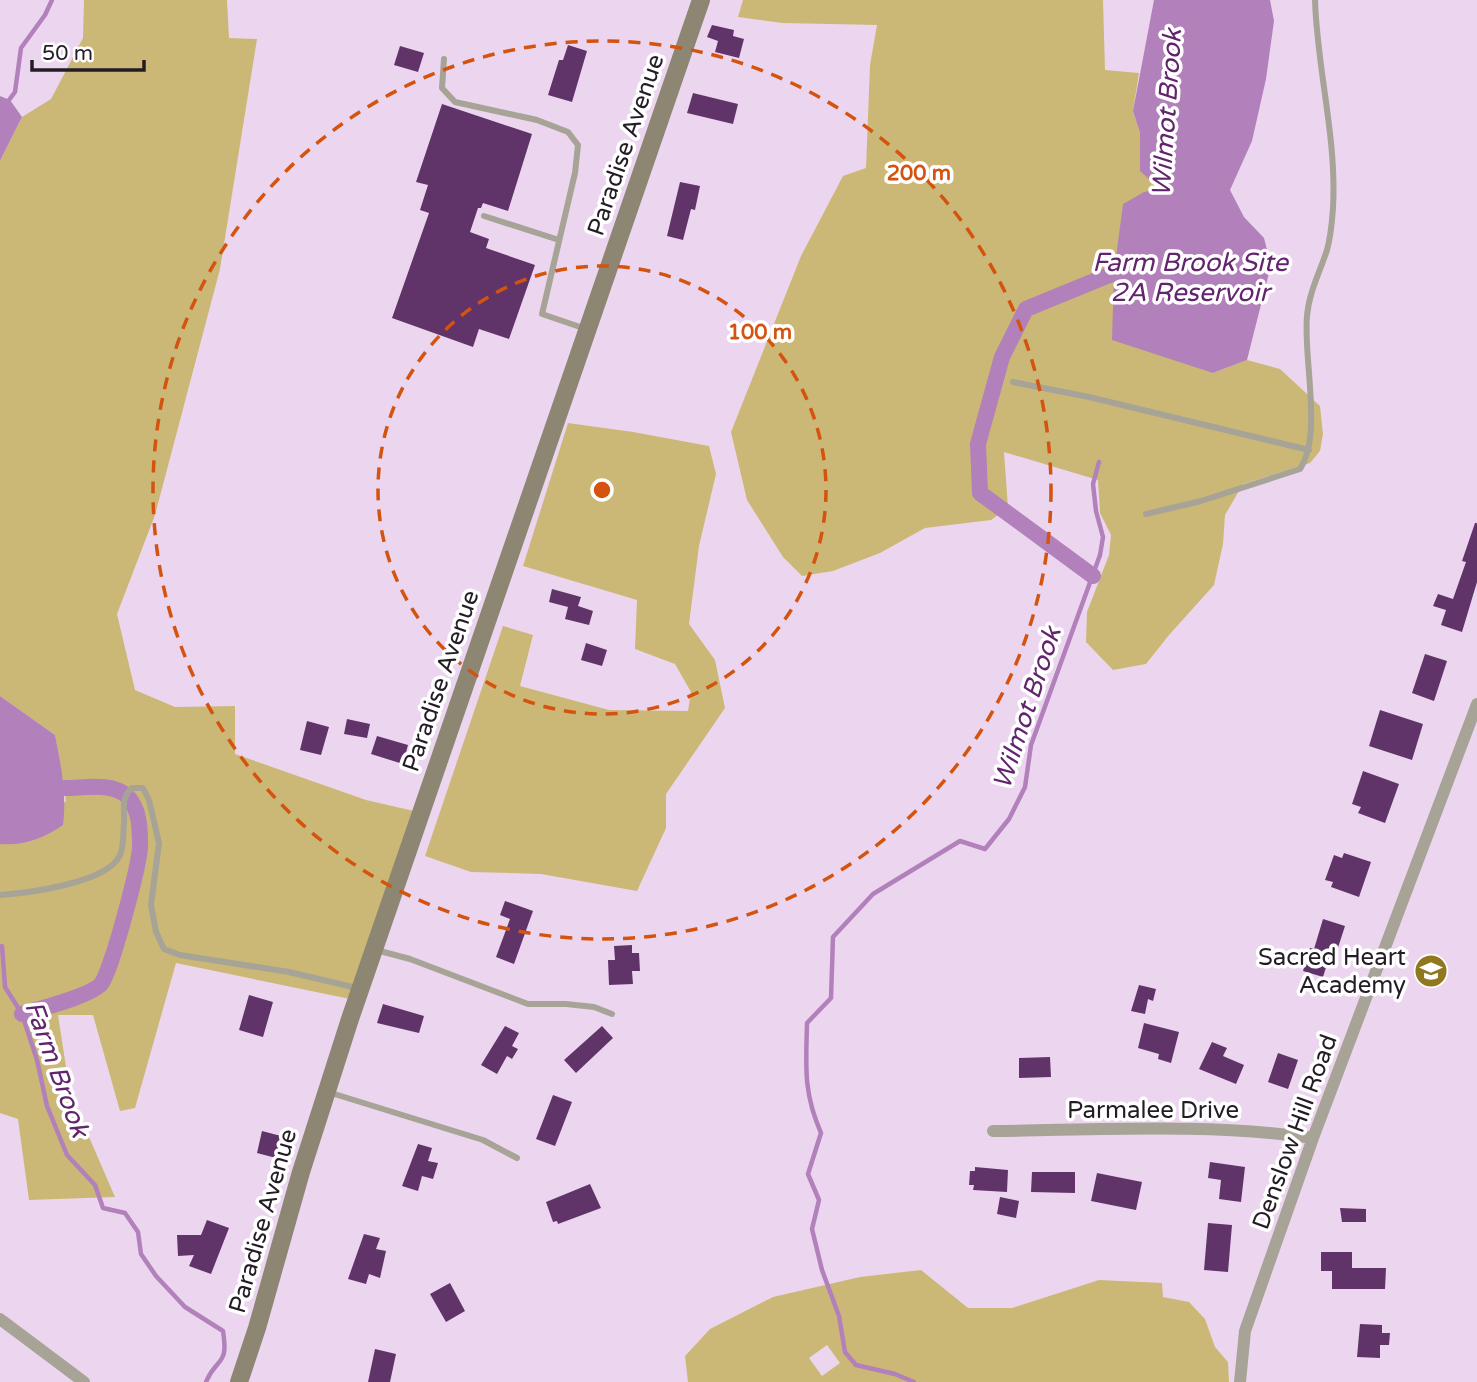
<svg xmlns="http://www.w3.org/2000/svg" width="1477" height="1382" viewBox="0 0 1477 1382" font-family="'Varela Round',sans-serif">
	<rect width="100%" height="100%" fill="#ecd6ef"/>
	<path fill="#cbb876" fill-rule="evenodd" d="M 84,0 L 227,0 L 229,38 L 257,39 L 220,269 L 155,515 L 117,614 L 135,690 L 175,707 L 235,706 L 235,754 L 366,800 L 414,811 L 350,999 L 176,963 L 135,1108 L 120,1111 L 93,1015 L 58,1015 L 70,1093 L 115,1197 L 29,1200 L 18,1119 L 0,1113 L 0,844 L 22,843 L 66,801 L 55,735 L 0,696 L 0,161 L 22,117 L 51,99 L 83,38 Z
		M 743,0 L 1103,0 L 1105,70 L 1139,73 L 1133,111 L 1140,133 L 1140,171 L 1173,184 L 1144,192 L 1213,373 L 1247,360 L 1280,369 L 1320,406 L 1323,434 L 1320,451 L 1310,463 L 1243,484 L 1225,515 L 1223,544 L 1214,585 L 1169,635 L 1146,664 L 1113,670 L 1086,642 L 1087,612 L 1109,555 L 1111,535 L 1100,513 L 1098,480 L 1004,452 L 1008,508 L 991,520 L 925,528 L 880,553 L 833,571 L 802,576 L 783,557 L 747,500 L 731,432 L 801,256 L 843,176 L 866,168 L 870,65 L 877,25 L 782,23 L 738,17 Z
		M 568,423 L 633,432 L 709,446 L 716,474 L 699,546 L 689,624 L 715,660 L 725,708 L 666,794 L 666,828 L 637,891 L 541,874 L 471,872 L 425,856 L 503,626 L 533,635 L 520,686 L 609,710 L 688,711 L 691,692 L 675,664 L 635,649 L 637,600 L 523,566 Z
		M 921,1270 L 968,1308 L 1012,1308 L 1099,1280 L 1162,1283 L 1163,1297 L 1189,1302 L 1205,1319 L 1215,1347 L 1228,1362 L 1229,1382 L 688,1382 L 685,1356 L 710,1329 L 773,1297 L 860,1277 ZM 827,1345 L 840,1363 L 822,1376 L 809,1358 Z"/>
	<path fill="#b280ba" d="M 1154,0 L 1270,0 L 1274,21 L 1266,79 L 1252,141 L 1230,190 L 1244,217 L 1264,238 L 1271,265 L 1247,360 L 1213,373 L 1112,340 L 1114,273 L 1123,204 L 1144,192 L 1171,184 L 1150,180 L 1140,171 L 1140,133 L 1133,111 Z
		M 0,96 L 10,100 L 22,117 L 0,161 Z
		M 0,696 L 55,735 C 61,766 67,793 63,825 C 44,838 24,846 0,844 Z"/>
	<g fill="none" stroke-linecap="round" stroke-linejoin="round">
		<path stroke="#b280ba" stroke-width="4.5" d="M 0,112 L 15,92 L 21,48 L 45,15 L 52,0
			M 2,946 L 5,987 L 22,1014 L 37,1060 L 47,1106 L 67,1155 L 95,1185 L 103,1208 L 125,1213 L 138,1232 L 141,1254 L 156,1276 L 185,1307 L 223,1331 C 229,1367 216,1357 206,1382
			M 914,1382 L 895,1374 L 856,1365 L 845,1352 L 839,1316 L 822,1270 L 812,1229 L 819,1200 L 808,1174 L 821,1133 C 803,1092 806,1066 807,1023 L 831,998 L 833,937 L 873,894 L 960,841 L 985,849 L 1009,819 L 1025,787 L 1031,745 L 1100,555 L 1103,537 L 1096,511 L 1093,484 L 1099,462"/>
		<path stroke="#b280ba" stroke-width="16" d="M 1093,576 L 980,493 L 978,444 L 1002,357 L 1026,309 L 1114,273 L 1135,273
			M 22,1014 C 38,1009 91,996 101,984 C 111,973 140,863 140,846 C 140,829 140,809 127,796 C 112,782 84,788 65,788"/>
	</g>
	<path fill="#613469" d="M 712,25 L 734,30 L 733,36 L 744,39 L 739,58 L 715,52 L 718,41 L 707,37 Z
		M 568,45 L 587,51 L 572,102 L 548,95 L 559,60 L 563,60 Z
		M 400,46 L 424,53 L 418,72 L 394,65 Z
		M 693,93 L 738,104 L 733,124 L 687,113 Z
		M 442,104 L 532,134 L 508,211 L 483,203 L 481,208 L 478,208 L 470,232 L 489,239 L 486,248 L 535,265 L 509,339 L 479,329 L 473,347 L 392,318 L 429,213 L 420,210 L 428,185 L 416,182 Z
		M 680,182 L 700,186 L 695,210 L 691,209 L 683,240 L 667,236 Z
		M 1475,523 L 1477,523 L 1477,582 L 1462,632 L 1441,625 L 1446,610 L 1433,606 L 1438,594 L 1453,599 L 1466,562 L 1462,561 Z
		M 552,589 L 581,597 L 578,606 L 593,611 L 589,625 L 565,619 L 568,607 L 549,602 Z
		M 586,643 L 607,650 L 602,666 L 581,660 Z
		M 1425,654 L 1447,661 L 1434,701 L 1412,693 Z
		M 1380,710 L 1423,724 L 1412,760 L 1369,746 Z
		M 347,719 L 370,724 L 367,738 L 344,734 Z
		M 307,721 L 329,727 L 321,755 L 300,750 Z
		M 377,736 L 408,745 L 403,764 L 371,754 Z
		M 1363,771 L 1399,784 L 1385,823 L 1358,813 L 1361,807 L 1352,804 Z
		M 1344,853 L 1371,862 L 1359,897 L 1331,887 L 1333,882 L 1325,880 L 1334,855 L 1342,858 Z
		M 505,901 L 533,911 L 514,964 L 496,957 L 510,919 L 500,915 Z
		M 1323,919 L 1345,926 L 1334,960 L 1329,958 L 1323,977 L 1303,971 L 1310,948 L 1314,949 Z
		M 632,945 L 632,953 L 639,953 L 640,971 L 632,971 L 633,984 L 609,985 L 608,960 L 615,960 L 614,946 Z
		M 1139,985 L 1156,989 L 1153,1001 L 1148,999 L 1145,1014 L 1131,1011 Z
		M 249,995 L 273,1002 L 263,1037 L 239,1030 Z
		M 383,1004 L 424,1016 L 419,1033 L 377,1023 Z
		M 1144,1023 L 1179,1032 L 1171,1063 L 1158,1059 L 1159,1054 L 1138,1048 Z
		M 505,1026 L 519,1033 L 512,1046 L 518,1049 L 512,1059 L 507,1056 L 497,1074 L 481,1065 Z
		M 602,1026 L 613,1038 L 576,1073 L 564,1060 Z
		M 1212,1042 L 1227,1048 L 1223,1056 L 1244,1065 L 1236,1084 L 1199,1069 Z
		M 1278,1053 L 1298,1060 L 1288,1089 L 1268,1082 Z
		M 1050,1057 L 1051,1077 L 1019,1078 L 1019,1058 Z
		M 553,1095 L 572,1102 L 555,1146 L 536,1139 Z
		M 262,1131 L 281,1136 L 276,1158 L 257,1153 Z
		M 418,1144 L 432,1148 L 428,1161 L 438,1163 L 433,1179 L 422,1176 L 418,1191 L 402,1186 Z
		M 1210,1162 L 1245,1167 L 1241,1202 L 1219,1199 L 1221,1180 L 1208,1178 Z
		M 975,1167 L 1008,1170 L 1007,1192 L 973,1190 L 974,1185 L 969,1185 L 970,1171 L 975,1171 Z
		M 1032,1172 L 1075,1172 L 1075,1193 L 1031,1192 Z
		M 1097,1173 L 1142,1182 L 1136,1210 L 1091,1201 Z
		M 590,1184 L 601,1208 L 558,1224 L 557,1221 L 553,1222 L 546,1202 Z
		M 1000,1197 L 1019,1201 L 1016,1218 L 997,1214 Z
		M 1340,1208 L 1366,1209 L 1366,1222 L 1342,1222 Z
		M 207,1220 L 229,1228 L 211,1274 L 189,1266 L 194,1255 L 178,1256 L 177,1235 L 201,1235 Z
		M 1208,1223 L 1232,1225 L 1228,1272 L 1204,1270 Z
		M 364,1234 L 380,1238 L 376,1249 L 386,1251 L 380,1278 L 369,1274 L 366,1284 L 348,1279 Z
		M 1321,1252 L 1352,1252 L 1352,1268 L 1386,1268 L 1385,1289 L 1332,1289 L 1332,1271 L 1321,1271 Z
		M 450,1283 L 465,1311 L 446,1322 L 430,1294 Z
		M 1360,1324 L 1382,1325 L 1382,1333 L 1390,1333 L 1389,1345 L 1380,1345 L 1380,1358 L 1357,1357 Z
		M 375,1349 L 396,1354 L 390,1382 L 368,1382 Z"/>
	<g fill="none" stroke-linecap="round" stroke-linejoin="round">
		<path stroke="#a7a396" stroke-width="6" d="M 444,59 L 442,88 L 455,102 L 537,120 L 568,132 L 578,145 L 575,173 L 542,314 L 586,329
			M 484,216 L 559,240
			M 1013,382 L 1089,397 L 1309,450
			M 1146,514 L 1201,501 L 1300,469 C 1323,434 1303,359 1307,316 C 1309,292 1320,272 1327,250 C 1331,236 1332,222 1333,208 C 1337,138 1317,69 1315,0
			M 0,895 C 28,893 108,883 120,855 C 124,846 123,833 124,823 C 125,808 120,799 132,788 L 143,788 L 149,800 L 159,843 L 151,905 L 156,932 L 164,949 L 180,955 L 289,972 L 357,988
			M 376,950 L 410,959 L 528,1004 L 566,1004 L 594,1007 L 612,1014
			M 328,1092 L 483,1140 L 517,1158"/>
		<path stroke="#a7a396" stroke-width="12" d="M 993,1131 C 1097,1130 1210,1123 1313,1138
			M 0,1319 L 84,1382
			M 1240,1382 L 1245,1331 L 1313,1138 L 1477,704"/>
		<path stroke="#8c8673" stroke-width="18" d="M 239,1382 L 257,1328 L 301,1172 L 350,1019 L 701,0"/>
	</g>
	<g fill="none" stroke="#d4530e" stroke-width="3.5" stroke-dasharray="12 9">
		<circle cx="602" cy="490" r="224"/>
		<circle cx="602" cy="490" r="449"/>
	</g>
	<defs>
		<symbol id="school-disc" viewBox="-11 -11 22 22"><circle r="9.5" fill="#8f781d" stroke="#fff"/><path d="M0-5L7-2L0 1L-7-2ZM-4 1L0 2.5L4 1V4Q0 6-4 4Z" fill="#fff"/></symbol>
	</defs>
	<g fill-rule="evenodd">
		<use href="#school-disc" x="1412" y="952" width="38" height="38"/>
	</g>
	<g text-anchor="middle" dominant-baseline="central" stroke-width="7" stroke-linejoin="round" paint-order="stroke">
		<g font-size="24" fill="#241c25" stroke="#fff">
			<text transform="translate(626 145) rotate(-71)">Paradise Avenue</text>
			<text transform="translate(441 681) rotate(-71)">Paradise Avenue</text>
			<text x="1153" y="1110">Parmalee Drive</text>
			<text transform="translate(1295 1132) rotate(-70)">Denslow Hill Road</text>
			<text transform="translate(263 1221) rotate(-74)">Paradise Avenue</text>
		</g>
		<g font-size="24" fill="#241c25" stroke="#fff" text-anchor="end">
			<text x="1406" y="957">Sacred Heart<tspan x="1406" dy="28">Academy</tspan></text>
		</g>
		<g font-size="26" font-style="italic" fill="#62246c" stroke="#fff">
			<text transform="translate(1167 113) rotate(-86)">Wilmot Brook</text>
			<text x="1190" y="262">Farm Brook Site<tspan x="1190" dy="30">2A Reservoir</tspan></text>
			<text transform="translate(1027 708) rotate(-72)">Wilmot Brook</text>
			<text transform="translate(57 1069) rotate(70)">Farm Brook</text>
		</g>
	</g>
	<circle cx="602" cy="490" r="10" fill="#d4530e" stroke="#fff" stroke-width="3.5"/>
	<g font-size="21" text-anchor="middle" font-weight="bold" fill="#d4530e" stroke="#fff" stroke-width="7" stroke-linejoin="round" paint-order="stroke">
		<text x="919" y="180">200 m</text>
		<text x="760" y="339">100 m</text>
	</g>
	<path d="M32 60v10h112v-10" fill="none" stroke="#241c25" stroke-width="3.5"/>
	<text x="42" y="60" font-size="21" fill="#241c25" stroke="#ffffff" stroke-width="5" paint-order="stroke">50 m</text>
</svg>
